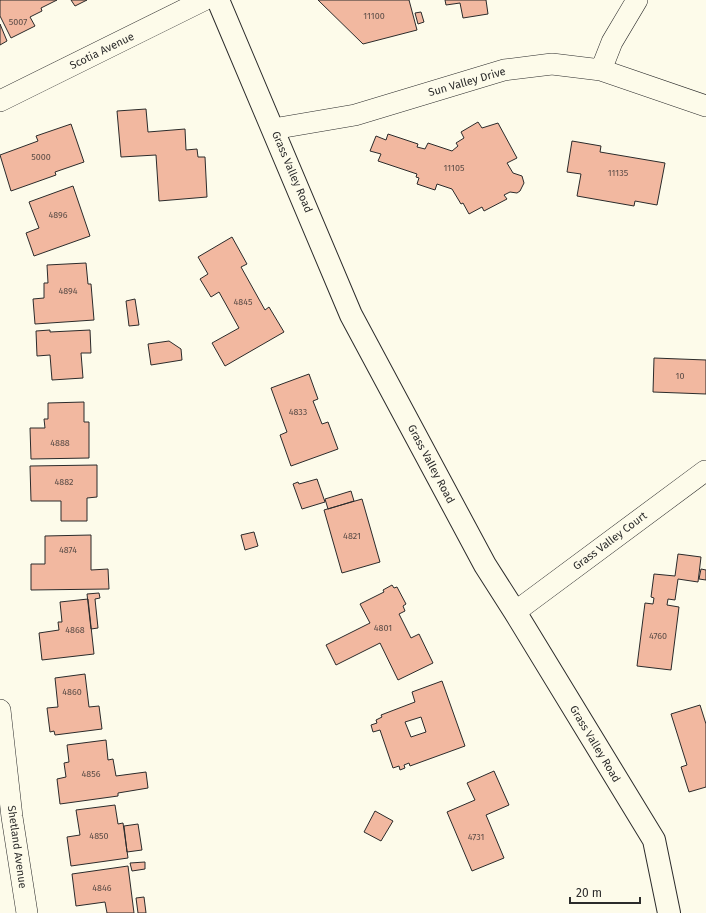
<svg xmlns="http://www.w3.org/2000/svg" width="706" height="913" viewBox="0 0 706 913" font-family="'Fira Sans',sans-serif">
	<rect width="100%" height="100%" fill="#fdfbea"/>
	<path fill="#f2b8a0" stroke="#2b2b2b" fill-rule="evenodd" d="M 0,0 L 57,0 L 41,8 L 42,11 L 30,17 L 35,26 L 11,38 L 0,16 Z
		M 71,0 L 87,0 L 75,6 Z
		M 318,0 L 409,0 L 417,30 L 363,44 Z
		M 445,0 L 486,0 L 488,14 L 463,18 L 460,3 L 446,5 Z
		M 421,12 L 424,22 L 418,24 L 415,13 Z
		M 0,24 L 7,41 L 0,45 Z
		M 146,109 L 148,132 L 185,129 L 186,150 L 197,149 L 198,157 L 205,157 L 207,197 L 159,201 L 156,155 L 121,157 L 117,111 Z
		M 478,122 L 482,128 L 498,123 L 517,158 L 507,163 L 513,173 L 522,176 L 524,183 L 520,191 L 517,193 L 510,192 L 504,195 L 507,199 L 484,211 L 482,207 L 469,214 L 463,203 L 461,204 L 452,189 L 437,184 L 435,190 L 417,184 L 419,178 L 416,177 L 417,174 L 378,161 L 381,154 L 370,151 L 376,136 L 386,140 L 388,134 L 418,144 L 417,147 L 425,149 L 428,143 L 452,151 L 458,146 L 456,143 L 464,138 L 461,132 Z
		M 71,124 L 84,162 L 55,172 L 56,175 L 11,191 L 0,155 L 38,141 L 36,136 Z
		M 572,141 L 601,146 L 600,152 L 665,163 L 657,205 L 635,201 L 634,206 L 577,196 L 581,174 L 567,172 Z
		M 73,186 L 90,236 L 34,256 L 26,233 L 39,228 L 29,202 Z
		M 232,237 L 247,264 L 241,267 L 265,310 L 269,307 L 284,332 L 225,366 L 212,343 L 239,328 L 219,292 L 211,297 L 200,279 L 208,274 L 198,257 Z
		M 86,263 L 88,284 L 91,284 L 94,320 L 35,324 L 33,299 L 44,298 L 44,283 L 48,283 L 47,265 Z
		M 135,299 L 139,325 L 129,326 L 126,301 Z
		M 50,330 L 50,332 L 90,330 L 91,353 L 81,353 L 83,378 L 52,380 L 50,355 L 37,356 L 36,331 Z
		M 169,341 L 181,349 L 182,360 L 151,365 L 148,344 Z
		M 654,358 L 706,360 L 706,394 L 653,392 Z
		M 309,374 L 318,399 L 313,401 L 322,424 L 328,422 L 338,449 L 291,466 L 280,435 L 287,432 L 271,388 Z
		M 84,402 L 84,422 L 89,422 L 89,458 L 31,459 L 30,428 L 45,428 L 44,419 L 48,419 L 48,403 Z
		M 97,465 L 97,497 L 87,498 L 87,521 L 61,521 L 61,501 L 31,501 L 30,466 Z
		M 317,479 L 325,502 L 302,509 L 293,484 L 298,482 L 299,484 Z
		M 351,491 L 354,501 L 328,509 L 325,499 Z
		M 362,499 L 380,562 L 342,573 L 324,510 Z
		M 254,532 L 258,546 L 245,550 L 241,535 Z
		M 91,535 L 91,570 L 108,569 L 109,589 L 31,590 L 31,564 L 45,564 L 45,536 Z
		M 678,554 L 701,557 L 698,582 L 678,579 L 675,600 L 668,599 L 667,605 L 679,607 L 671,670 L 637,666 L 645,603 L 653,604 L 654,598 L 651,597 L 654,574 L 675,576 Z
		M 701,569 L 706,570 L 706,580 L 699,579 Z
		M 392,585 L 394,588 L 397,587 L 406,604 L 403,606 L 405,611 L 399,614 L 411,638 L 419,634 L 433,663 L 398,680 L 380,643 L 336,665 L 326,645 L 370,623 L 360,604 L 384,592 L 383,590 Z
		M 99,593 L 100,598 L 95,599 L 98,628 L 91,629 L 87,594 Z
		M 88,599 L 94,654 L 42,660 L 39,633 L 59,630 L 58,622 L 62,622 L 60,602 Z
		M 85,674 L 89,707 L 99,706 L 102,729 L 55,735 L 54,731 L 50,732 L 47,708 L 58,707 L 55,678 Z
		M 442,681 L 465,746 L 410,766 L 409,763 L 404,765 L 405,768 L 400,770 L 399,766 L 393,768 L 380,730 L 373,732 L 371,725 L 377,723 L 376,720 L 382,717 L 381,715 L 415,702 L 412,692 ZM 421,717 L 426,732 L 411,737 L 405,722 Z
		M 700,705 L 706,724 L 706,787 L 689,792 L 681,767 L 687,765 L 671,714 Z
		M 106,740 L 108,760 L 113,759 L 116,776 L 146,772 L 148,788 L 118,793 L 118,796 L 60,804 L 57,779 L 66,777 L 64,763 L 69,762 L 67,745 Z
		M 494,771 L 509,805 L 486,815 L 504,858 L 472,871 L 447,812 L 475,800 L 467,783 Z
		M 115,805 L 118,824 L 123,823 L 128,858 L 71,866 L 67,837 L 80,835 L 76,810 Z
		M 375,811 L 393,821 L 381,841 L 364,832 Z
		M 138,824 L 142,850 L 127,852 L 124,826 Z
		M 145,862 L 145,869 L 132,871 L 130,863 Z
		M 128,866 L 134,913 L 107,913 L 105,902 L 76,906 L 72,874 Z
		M 144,897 L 146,913 L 138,913 L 136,898 Z"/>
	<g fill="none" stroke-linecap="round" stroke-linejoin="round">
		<defs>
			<path id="street" d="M 601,70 L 612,42 L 637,0
				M 0,101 L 204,0
				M 273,129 L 355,115 L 504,70 L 552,64 L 601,70 L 706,106
				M 515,612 L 705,471
				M 0,710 L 12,817 L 27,913"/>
			<path id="secondary" d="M 218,0 L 351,315 L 485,565 L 515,612 L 654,840 L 669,913"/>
		</defs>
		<use href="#street" stroke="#2b2b2b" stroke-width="22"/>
		<use href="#secondary" stroke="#2b2b2b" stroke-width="24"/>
		<use href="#street" stroke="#fdfbea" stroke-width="21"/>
		<use href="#secondary" stroke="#fdfbea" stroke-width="22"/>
	</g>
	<g text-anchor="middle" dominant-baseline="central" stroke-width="3" stroke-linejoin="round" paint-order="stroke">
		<g font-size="9" fill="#5d4e48">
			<text x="374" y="16">11100</text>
			<text x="18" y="22">5007</text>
			<text x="41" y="157">5000</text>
			<text x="454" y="168">11105</text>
			<text x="618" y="173">11135</text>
			<text x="58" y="215">4896</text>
			<text x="68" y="291">4894</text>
			<text x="243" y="302">4845</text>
			<text x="680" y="376">10</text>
			<text x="298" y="412">4833</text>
			<text x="60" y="443">4888</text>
			<text x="64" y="482">4882</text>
			<text x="352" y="536">4821</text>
			<text x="68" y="550">4874</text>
			<text x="383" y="628">4801</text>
			<text x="75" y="630">4868</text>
			<text x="658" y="636">4760</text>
			<text x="72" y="692">4860</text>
			<text x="91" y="774">4856</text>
			<text x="99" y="836">4850</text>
			<text x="476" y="837">4731</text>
			<text x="102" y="888">4846</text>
		</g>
		<g font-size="11" fill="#2b2b2b" stroke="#fdfbea">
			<text transform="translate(102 51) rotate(-26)">Scotia Avenue</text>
			<text transform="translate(467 82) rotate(-16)">Sun Valley Drive</text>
			<text transform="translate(292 172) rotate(67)">Grass Valley Road</text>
			<text transform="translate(431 464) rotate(62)">Grass Valley Road</text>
			<text transform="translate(610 541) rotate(-37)">Grass Valley Court</text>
			<text transform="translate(595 744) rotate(59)">Grass Valley Road</text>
			<text transform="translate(17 847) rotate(82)">Shetland Avenue</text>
		</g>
	</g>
	<path d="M570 897v6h70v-6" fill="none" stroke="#2b2b2b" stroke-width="2"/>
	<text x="576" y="897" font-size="12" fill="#2b2b2b" stroke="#fdfbea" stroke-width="3" paint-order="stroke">20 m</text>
</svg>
